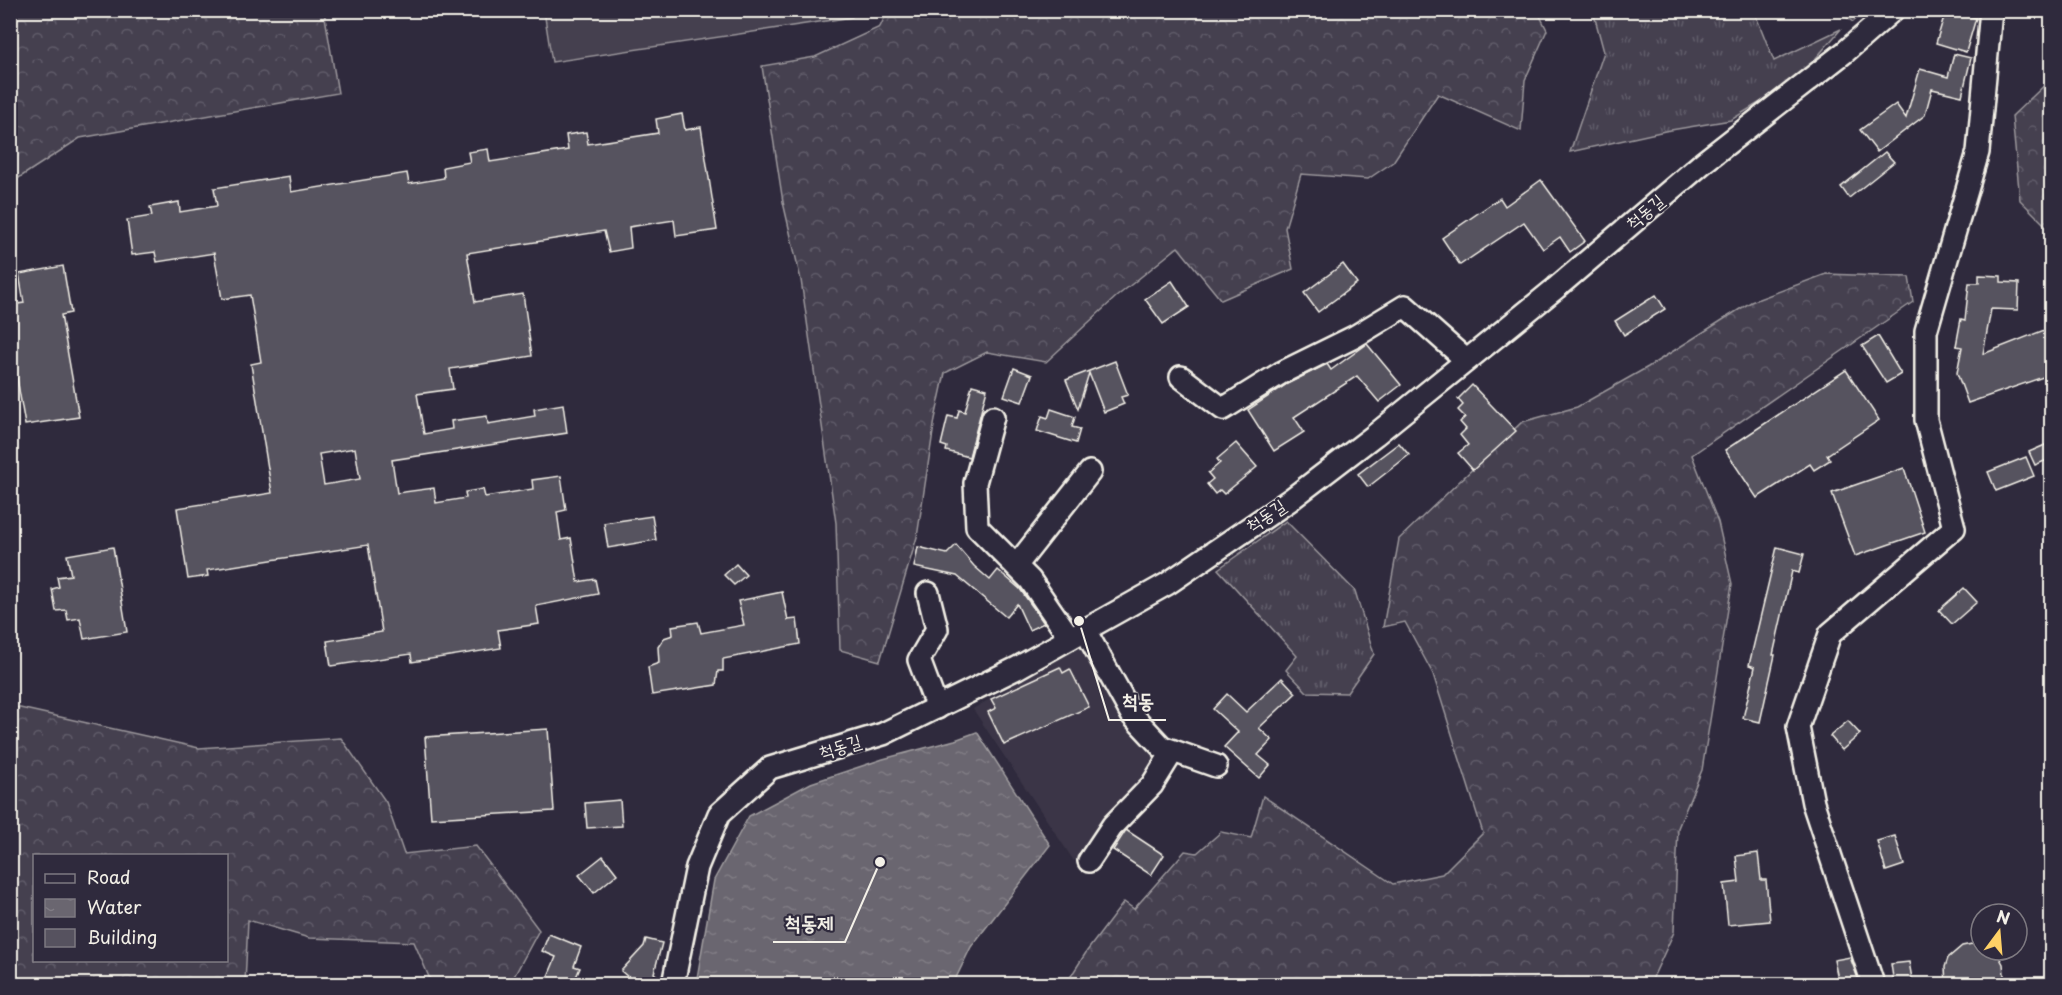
<svg xmlns="http://www.w3.org/2000/svg" width="2062" height="995" font-family="'Playpen Sans','Poor Story',sans-serif">
<style>
.built{fill:#3b3647}
.grass{fill:url(#grass-tufts);stroke:#9c989c;stroke-width:1.5}
.forest{fill:url(#forest-crowns);stroke:#9c989c;stroke-width:1.5;fill-rule:evenodd}
.garden{fill:#454050;stroke:#9c989c;stroke-width:1.5}
.water{fill:url(#water-ripples);stroke:#a19ea0;stroke-width:1.5}
.building{fill:#56525f;stroke:#f4f1e8;stroke-width:1.5;fill-rule:evenodd}
.lines{fill:none;stroke-linecap:round;stroke-linejoin:round}
.minor-casing{stroke:#f4f1e8;stroke-width:26}
.minor{stroke:#2f2a3d;stroke-width:21}
.labels{text-anchor:middle;stroke-width:4.5;stroke-linejoin:round;paint-order:stroke}
.street-label{font-size:18px;fill:#f4f1e8;stroke:#2f2a3d}
.leader{fill:none;stroke:#f4f1e8;stroke-width:2}
.callout-dot{fill:#f4f1e8;stroke:#2f2a3d;stroke-width:2}
.callout-label{font-size:20px;text-anchor:middle;font-weight:bold;fill:#f4f1e8;stroke:#2f2a3d;stroke-width:4.5;stroke-linejoin:round;paint-order:stroke}
</style>
<defs>
<pattern id="grass-tufts" width="24" height="20" patternUnits="userSpaceOnUse" patternTransform="scale(1.5)"><rect width="24" height="20" fill="#454050"/><path d="M3 7l-1-3M5 7V3M7 7l1-3M15 17l-1-3M17 17v-4M19 17l1-3" fill="none" stroke="#605c69"/></pattern>
<pattern id="forest-crowns" width="20" height="18" patternUnits="userSpaceOnUse" patternTransform="scale(1.5)"><rect width="20" height="18" fill="#454050"/><path d="M2 6a3 3 0 1 1 6 0M12 15a3 3 0 1 1 6 0" fill="none" stroke="#605c69"/></pattern>
<pattern id="water-ripples" width="26" height="14" patternUnits="userSpaceOnUse" patternTransform="scale(1.5)"><rect width="26" height="14" fill="#6a6670"/><path d="M2 4q2-2 4 0t4 0M15 11q2-2 4 0t4 0" fill="none" stroke="#807c84"/></pattern>
</defs>
<rect width="100%" height="100%" fill="#2f2a3d"/>
<filter id="ink" filterUnits="userSpaceOnUse"><feTurbulence type="fractalNoise" baseFrequency=".0167" numOctaves="2"/><feDisplacementMap in="SourceGraphic" scale="12" xChannelSelector="R" yChannelSelector="G"/><feConvolveMatrix kernelMatrix="1 2 1 2 8 2 1 2 1" color-interpolation-filters="sRGB"/></filter>
<g filter="url(#ink)">
<path class="built" d="M1085,643l78,112 -16,27 -73,79 -101,-152z"/>
<g class="grass">
<path d="M1593,11h161l20,50 67,-32 -43,50 -67,41 -66,11 -95,21 34,-100z"/>
<path d="M1838,11v-1l26,1 -11,11z"/>
<path d="M1286,521l69,70 19,63 -27,39 -40,-1 -21,-22 11,-14 -79,-87z"/>
</g>
<g class="forest">
<path d="M11,10l313,1 14,82 -258,45 -69,45z"/>
<path d="M888,10h649l10,20 -22,50 -4,51 -83,-37 -45,68 -25,17 -67,-5 -16,54 8,41 -72,31 -43,-53 -62,50 -70,65 -59,-10 -42,21 -10,46 -18,118 -37,124 -40,-11 -4,-127 -35,-243 -18,-78 -21,-136 53,-9 65,-30z"/>
<path d="M2051,79v152l-31,-31 -8,-84z"/>
<path d="M1826,274l83,3 4,25 -221,153 26,67 14,62 -30,186 -24,58 -4,104 -24,52h-584l21,-33 37,-49 10,7 51,-58 12,2 24,-21 30,6 12,-42 130,88 49,-10 41,-41 -50,-159 -28,-52 -22,5 16,-88 123,-117 55,-15 71,-40 103,-65z"/>
<path d="M11,706l188,42 142,-10 45,64 18,52 72,-8 63,84 -29,54h-78l-18,-42 -105,-4 -61,-18 -3,64h-234zM34,856h192v104h-192z"/>
</g>
<path class="garden" d="M851,10l1,7 -300,45 -8,-51z"/>
<path class="water" d="M977,732l73,113 -79,102 -18,37h-257l18,-104 35,-64 62,-33 72,-24 72,-19z"/>
<g class="building">
<path d="M1946,10l30,8 -10,34 -30,-9z"/>
<path d="M1954,54l17,4 -9,38 -30,-7 -7,26 -48,37 -17,-22 36,-26 10,14 14,-49 28,8z"/>
<path d="M682,114l3,16 16,-3 16,103 -41,6 -2,-16 -45,7 2,21 -22,4 -5,-21 -137,22 8,49 48,-8 9,62 -82,13 3,20 -36,5 7,40 28,-5 -1,-8 36,-5 1,8 47,-8 -1,-7 29,-5 4,29 -175,27 5,33 37,-5 2,15 30,-5 -1,-6 18,-3 2,8 48,-8 -1,-9 29,-4 5,34 -9,2 4,28 10,-2 7,44 17,-3 3,15 -62,12 3,18 -41,6 3,18 -89,14 -1,-8 -80,12 -4,-25 55,-9 -14,-87 -161,25 1,6 -20,3 -11,-71 95,-15 -21,-129 10,-2 -11,-67 -28,4 -8,-46 -57,9 -2,-10 -23,3 -5,-35 25,-4 -2,-9 29,-5 1,10 37,-6 -3,-18 75,-12 2,16 116,-19 2,11 35,-6 -1,-11 27,-5 -2,-10 20,-3 2,13 78,-12 -2,-15 20,-3 2,12 70,-11 -2,-14zM355,448l5,31 -36,6 -5,-31z"/>
<path d="M1885,152l9,10 -45,36 -8,-11z"/>
<path d="M1541,180l44,61 -15,11 -10,-15 -17,12 -19,-27 -64,43 -18,-27 58,-40 5,8z"/>
<path d="M1343,264l14,19 -39,29 -14,-19z"/>
<path d="M63,266l8,47 -10,2 18,102 -54,8 -8,-47h-7v-25l3,-1 -3,-14v-33l14,-2 -5,-29z"/>
<path d="M1979,275l22,1v6l18,1 -1,27 -27,-1 -8,45 69,-27v47l-84,29 -11,-30 5,-26 -6,-1 5,-27 4,1 4,-37h10z"/>
<path d="M1172,281l17,26 -26,17 -18,-25z"/>
<path d="M1656,295l9,14 -41,26 -9,-14z"/>
<path d="M1878,336l23,38 -15,9 -24,-37z"/>
<path d="M1367,344l34,41 -22,17 -22,-26 -63,41 10,15 -30,19 -26,-41 39,-26 40,-20 4,6z"/>
<path d="M1115,361l13,34 -7,2 3,7 -20,8 -15,-39 -11,36 -12,-29z"/>
<path d="M1014,368l18,7 -10,27 -18,-6z"/>
<path d="M1846,370l33,50 -52,35 3,5 -16,10 -4,-6 -53,34 -32,-48z"/>
<path d="M972,385l15,4 -18,68 -23,-6 1,-4 -6,-2 7,-29 9,2 2,-8 6,2z"/>
<path d="M1472,385l44,46 -43,39 -15,-17 10,-8 -8,-10 6,-6 -6,-7 5,-5 -7,-7 5,-5 -5,-6z"/>
<path d="M1051,409l24,8 -3,10 8,2 -4,14 -39,-12 5,-15 6,2z"/>
<path d="M2052,442v16l-17,7 -6,-13z"/>
<path d="M1236,443l21,24 -33,27 -4,-4 -5,4 -8,-10 6,-5 -5,-6 12,-10 -3,-4z"/>
<path d="M1399,443l10,12 -41,32 -10,-13z"/>
<path d="M2026,457l8,19 -38,15 -8,-19z"/>
<path d="M1904,468l21,64 -70,24 -23,-63z"/>
<path d="M652,516l4,24 -48,8 -4,-25z"/>
<path d="M956,545l18,21 16,14 8,-10 22,19 24,34 -15,7 -12,-26 -11,13 -49,-41 -43,-9 4,-20 29,7z"/>
<path d="M113,547l14,85 -43,7 -4,-21 -12,2 -2,-10 -10,1 -4,-22 7,-2 -2,-10 14,-2 -4,-20z"/>
<path d="M1777,547l27,7 -5,19 -7,-2 -19,84h2l-15,67 -17,-4 12,-51 -6,-2z"/>
<path d="M736,564l10,11 -12,10 -10,-10z"/>
<path d="M1964,588l13,14 -25,22 -13,-14z"/>
<path d="M782,592l6,28 9,-1 3,25 -77,15v12h-5l-2,14 -64,10 -4,-28 11,-4 -1,-16 6,-9 9,-3 -1,-9 26,-4 3,11 43,-8 -6,-24z"/>
<path d="M1060,667l3,6 7,-4 19,38 -85,38 -16,-33 8,-4 -5,-9z"/>
<path d="M1282,678l14,15 -37,35 13,12 -14,15 12,10 -11,13 -35,-31 14,-15 -25,-23 14,-15 19,18z"/>
<path d="M1848,721l12,13 -18,16 -12,-14z"/>
<path d="M548,729l6,82 -123,7 -6,-81z"/>
<path d="M620,800l2,26 -35,2 -2,-25z"/>
<path d="M1126,830l38,25 -13,20 -38,-25z"/>
<path d="M1895,836l9,29 -18,6 -9,-30z"/>
<path d="M1758,853l3,27h5l4,41 -42,4 -4,-41 15,-2 -3,-26z"/>
<path d="M603,856l14,18 -23,19 -15,-18z"/>
<path d="M549,934l32,13 -7,19 6,2 -7,16h-20l-7,-3 10,-24 -14,-6z"/>
<path d="M646,939l16,4 -8,30 7,6v5h-25l-15,-13 23,-25z"/>
<path d="M1972,944l9,1v5h11l6,5 5,9 1,10 -1,10h-57l-1,-17 3,-9 14,-12z"/>
<path d="M1850,957l10,27h-21l-5,-24z"/>
<path d="M1909,962l4,22h-19l-3,-20z"/>
</g>
<g class="lines">
<g class="minor-casing">
<g id="minor">
<path d="M1181,377l42,32 58,-36 73,-36 51,-31 61,54"/>
<path d="M993,417l-18,66 2,44 53,53 40,58"/>
<path d="M1016,566l74,-94"/>
<path d="M928,593l9,36 -18,31 18,48"/>
<path d="M1085,630l47,85 30,32 54,19"/>
<path d="M1089,861l24,-36 39,-40 21,-34"/>
<path d="M673,984l24,-117 22,-53 51,-46 113,-34 134,-66 150,-84 123,-84 85,-65 181,-147 149,-127 140,-109 48,-42"/>
<path d="M1873,984l-60,-181 -15,-76 32,-93 124,-106 -28,-108v-89l52,-179 13,-142"/>
</g>
</g>
<use href="#minor" class="minor"/>
</g>
</g>
<g class="labels">
<g class="street-label">
<text transform="translate(1645 212) rotate(-40)" y="6">척동길</text>
<text transform="translate(1266 516) rotate(-34)" y="6">척동길</text>
<text transform="translate(840 747) rotate(-17)" y="6">척동길</text>
</g>
</g>
<path class="leader" d="M1079 621L1109 720H1166M880 862L845 942H773"/>
<g class="callout-dot">
<circle cx="1079" cy="621" r="6"/>
<circle cx="880" cy="862" r="6"/>
</g>
<g class="callout-label">
<text x="1138" y="708">척동</text>
<text x="809" y="930">척동제</text>
</g>
<rect width="2062" height="995" fill="none" stroke="#2f2a3d" stroke-width="36"/>
<rect x="18" y="18" width="2026" height="959" fill="none" stroke="#f4f1e8" stroke-width="2" filter="url(#ink)"/>
<rect x="33" y="854" width="195" height="108" fill="#2f2a3d" stroke="#7e7a81" stroke-width="1.5"/>
<rect x="45" y="874" width="30" height="9" fill="#2f2a3d" stroke="#7e7a81" stroke-width="1.5"/>
<text x="87" y="884" font-size="18" fill="#f4f1e8">Road</text>
<rect x="45" y="899" width="30" height="18" fill="url(#water-ripples)" stroke="#7e7a81" stroke-width="1.5"/>
<text x="87" y="914" font-size="18" fill="#f4f1e8">Water</text>
<rect x="45" y="929" width="30" height="18" fill="#56525f" stroke="#7e7a81" stroke-width="1.5"/>
<text x="87" y="944" font-size="18" fill="#f4f1e8">Building</text>
<g transform="translate(1999 932) rotate(16)"><circle r="28" fill="#2f2a3d" stroke="#7e7a81" stroke-width="1.5"/>
<path d="M0-4.5L10 22L0 15L-10 22Z" fill="#ffd166"/>
<text y="-9" font-size="16" font-weight="bold" text-anchor="middle" fill="#f4f1e8">N</text>
</g>
</svg>
